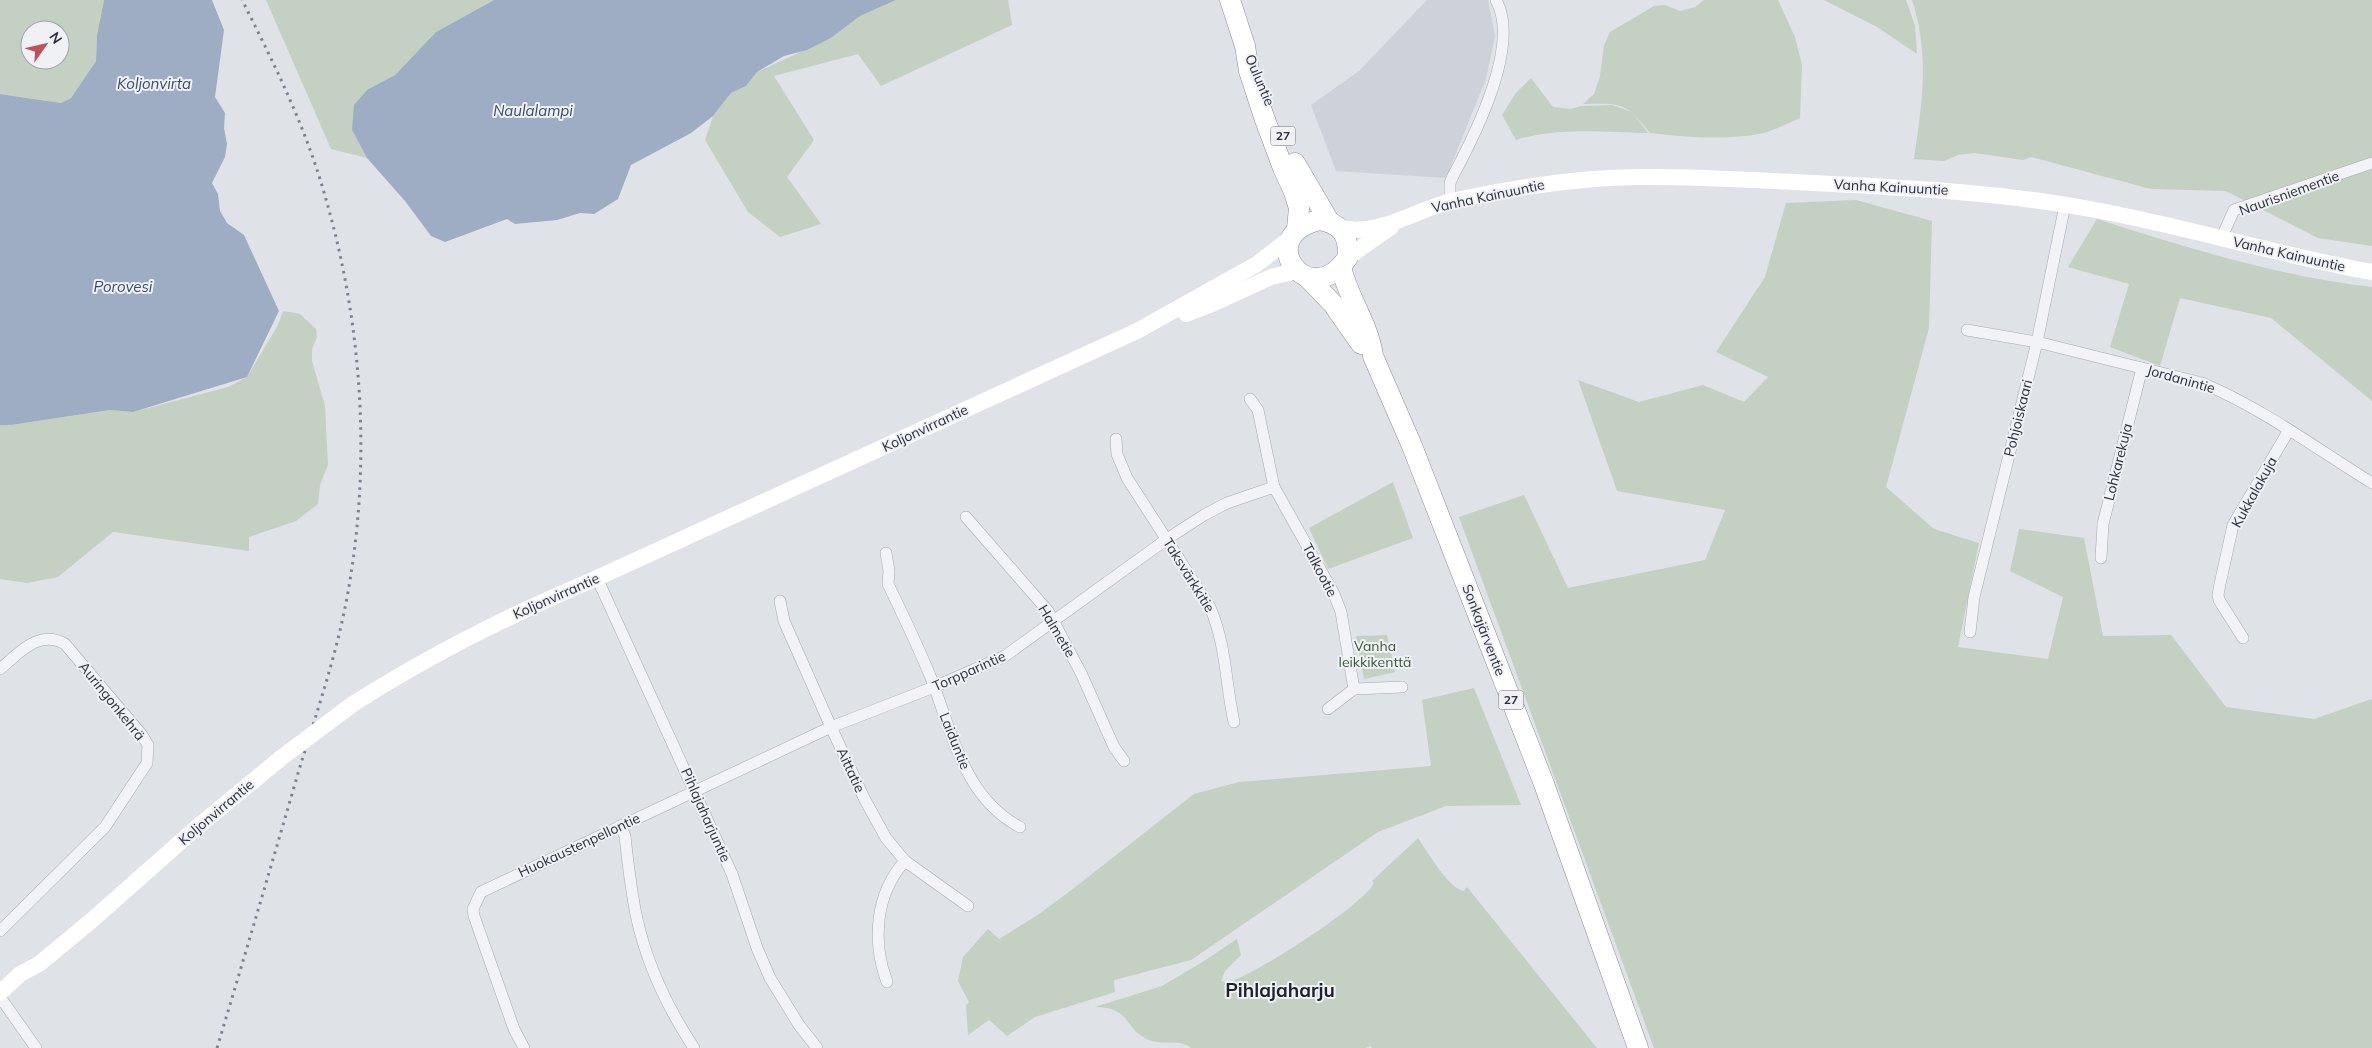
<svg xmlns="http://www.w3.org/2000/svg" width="2372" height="1048" font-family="Mulish,sans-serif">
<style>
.built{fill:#ced1d8}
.green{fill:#c4d0c1;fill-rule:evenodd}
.water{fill:#9eadc3}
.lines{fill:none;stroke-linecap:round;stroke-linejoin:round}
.minor-casing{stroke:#a5a9b0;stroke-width:12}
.trunk-casing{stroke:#888f9c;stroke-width:21}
.minor{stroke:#f2f3f6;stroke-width:11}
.secondary{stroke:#fff;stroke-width:16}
.trunk{stroke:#fff;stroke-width:20}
.rail{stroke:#7b818f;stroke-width:3;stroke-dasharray:2.5 5;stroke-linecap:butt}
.secondary-bridge{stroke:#fff;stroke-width:16}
.labels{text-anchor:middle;stroke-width:4;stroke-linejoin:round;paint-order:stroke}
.shield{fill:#eff1f5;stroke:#656974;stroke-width:1}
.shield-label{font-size:12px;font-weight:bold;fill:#2a2f3c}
.street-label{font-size:14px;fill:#2a2f3c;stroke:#eff1f5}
.park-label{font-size:14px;fill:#3c5639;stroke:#eff1f5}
.water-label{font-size:15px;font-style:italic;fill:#394b6b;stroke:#eff1f5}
.district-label{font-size:19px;font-weight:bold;fill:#1c212d;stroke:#eff1f5}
</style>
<rect width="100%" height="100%" fill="#dfe2e7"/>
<path class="built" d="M1427,0h61l7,36 -9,43 -40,99 -110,-7 -25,-66 48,-34z"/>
<g class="green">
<path d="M0,0h104l-7,35 -1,26 -25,37 -10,5 -61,-9zM30,30h30v30h-30z"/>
<path d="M266,0h228l-58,32 -41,43 -28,15 -10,12 -5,28 15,28 -36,-9z"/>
<path d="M896,0h112l4,25 -131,61 -23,-32 -84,22 40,64 -27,37 34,47 -41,13 -32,-25 -43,-72 8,-24 18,-23 15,-7 11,-14 74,-34 29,-22z"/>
<path d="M1704,0h74l17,37 7,28 -2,53c-12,5 -24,12 -37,15 -35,8 -77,4 -113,0 -25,-31 -28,-30 -67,-29l11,-10 6,-18 4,-31 6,-13 44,-26 11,-1 15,6 15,-4z"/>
<path d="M1824,0h82l9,26 2,28 -40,-27z"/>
<path d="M1912,0h460v246l-54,-8 -92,-47 -75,-2 -120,-32 -8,3 -48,-7 -17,2 -14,6 -30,-2c8,-56 16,-104 -2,-159z"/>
<path d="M1531,78l22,29 18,2 10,-3 31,-1 20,7 16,21c-44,-1 -90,-6 -132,7l-14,-25 14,-22z"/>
<path d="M1856,200l76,21 -3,107 -43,159 48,42 45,14 -21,104 90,12 15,-62 -53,-26 9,-42 65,9 19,98 68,-1 55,72 88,12 58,-20v349h-718l-195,-531 65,-22 44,93 137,-28 20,-50 -108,-19 -39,-111 61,22 64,-17 41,17 24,-25 -52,-25 49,-75 21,-74z"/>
<path d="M2097,219c90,29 181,57 275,68v114l-101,-83 -91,-20 -20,68 -50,-19 19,-63 -61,-17z"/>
<path d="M283,311l17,3 16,15 1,8 -5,12v12l13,45 3,59 -8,20 -2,19 -22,17 -47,16v14l-136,-19 -55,45 -31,6 -27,-4v-154h11l99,-15 23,2 95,-25 19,-10 31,-52z"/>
<path d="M1393,482l20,56 -85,31 -19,-41z"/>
<path d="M1387,635l8,37 -31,7 -8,-43z"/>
<path d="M1474,688l47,117 -75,1 -68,26 -187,128 -77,20 1,12 -80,25 -28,19 -18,-16 -21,15 -2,-30 3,-3 -11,-21 5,-24 25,-28 11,10 40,-25 35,-26 120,-94 45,-12 192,-16 -9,-66z"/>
<path d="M1418,838c9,13 31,51 46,53l3,-4 130,161h-225l-1,-2 -6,2h-174c-12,-10 -28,-2 -42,-8 -27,-12 -16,-32 -54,-33l67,-21 39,-23 36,-24 4,16 -16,16 -4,10c4,1 7,2 11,0 25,-8 132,-76 142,-98l-2,-2z"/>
</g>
<g class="water">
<path d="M104,0h108l12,30 -9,67 10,16 -1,15 3,16 -2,13 -13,26 6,11 2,17 7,12 17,12 35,76 -32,66 -114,35 -23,-2 -99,15h-11v-331l61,9 10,-5 25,-37 1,-26z"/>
<path d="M494,0h402l-36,16 -29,22 -24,12 -23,6 -27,16 -11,14 -15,7 -18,23 -22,17 -60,32 -13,34 -24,15 -14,-1 -23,7 -42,4 -8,-5 -62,23 -14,-6 -26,-35 -38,-43 -15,-28 2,-25 13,-15 28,-15 41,-43z"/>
</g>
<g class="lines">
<g class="minor-casing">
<g id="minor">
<path d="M1450,201v-18l3,-7c22,-41 68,-131 43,-176"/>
<path d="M2221,239l13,-29 138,-47"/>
<path d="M1967,330l70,12 165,41c60,25 115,66 170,100"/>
<path d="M1250,399l8,11 16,77 60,107 7,18 13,77"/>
<path d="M1116,439l1,15 10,24 83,129c17,41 15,74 24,115"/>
<path d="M966,517l82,94 33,62 33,74 10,14"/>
<path d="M886,553l3,18 -1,13c15,31 30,62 43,94 21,54 33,120 89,149"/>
<path d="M2101,558l2,-34 39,-156"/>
<path d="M597,578l135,296 25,74 13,30 29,47 18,23"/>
<path d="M780,601l4,20 47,106 34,73 21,38 19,23 63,45"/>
<path d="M1970,632l4,-35 63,-255 28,-137"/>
<path d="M2243,638l-24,-38 -1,-5 2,-11 13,-59 56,-95"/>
<path d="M0,669c19,-16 39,-40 65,-25l77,91 6,10 -1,18 -42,64 -105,104"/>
<path d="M1328,709l26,-20 48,-2"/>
<path d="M620,826l5,10c3,28 6,56 12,83 10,45 32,91 57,129"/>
<path d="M887,982c-15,-40 -12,-88 18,-121"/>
<path d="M0,997l36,51"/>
<path d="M524,1048l-10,-19 -40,-113 -1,-7 8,-17 350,-165 103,-40 71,-31 162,-117 37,-24 23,-12 47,-16"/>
</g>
</g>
<g class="trunk-casing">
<g id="trunk">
<path d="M1230,0l15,46 4,25 15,46 19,51 11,24 5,16 -2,21"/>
<path d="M1295,163l34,58"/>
<path d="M1319,220c22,3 30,15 29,37 -38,58 -97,-20 -29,-37z"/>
<path d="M1341,267c7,31 28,58 32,89l39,90 132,338 94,264"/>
<path d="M1308,278l25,26 28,40"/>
</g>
</g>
<use href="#minor" class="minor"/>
<g class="secondary">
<path d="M1342,228c36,9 75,-19 110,-27 65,-14 132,-25 198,-24 61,0 123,4 184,7 86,5 171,9 256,25 95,17 187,46 282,63"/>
<path d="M1348,257l43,-30"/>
<path d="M1186,314l26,-10 59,-27 25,-6"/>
<path d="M353,704c80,-51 157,-89 244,-126l540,-247 120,-67 32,-25"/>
<path d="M0,993l20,-19 19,-10 52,-43 104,-92 86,-71"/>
</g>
<use href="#trunk" class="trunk"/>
<path class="rail" d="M217,1048c28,-93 55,-185 82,-278 19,-62 41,-125 51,-190 21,-126 11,-261 -25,-384 -19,-68 -51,-133 -83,-196"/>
<path class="secondary-bridge" d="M281,758l72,-54"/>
</g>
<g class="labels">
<g class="shield">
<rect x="1270.5" y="126.5" width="25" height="19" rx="4"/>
<rect x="1498.5" y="690.5" width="25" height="19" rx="4"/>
</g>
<g class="shield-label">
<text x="1283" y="140">27</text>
<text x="1511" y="704">27</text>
</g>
<g class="street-label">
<text transform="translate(1260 80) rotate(67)" y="5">Ouluntie</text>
<text transform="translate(1891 187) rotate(3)" y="5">Vanha Kainuuntie</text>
<text transform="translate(2289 193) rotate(-20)" y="5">Naurisniementie</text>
<text transform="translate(1488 196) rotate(-12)" y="5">Vanha Kainuuntie</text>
<text transform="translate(2289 254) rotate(13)" y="5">Vanha Kainuuntie</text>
<text transform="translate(2181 379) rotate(16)" y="5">Jordanintie</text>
<text transform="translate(2018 418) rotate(-76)" y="5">Pohjoiskaari</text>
<text transform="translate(925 428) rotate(-25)" y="5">Koljonvirrantie</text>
<text transform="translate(2118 462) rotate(-76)" y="5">Lohkarekuja</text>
<text transform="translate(2254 492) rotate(-61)" y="5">Kukkalakuja</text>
<text transform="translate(1320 570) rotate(62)" y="5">Talkootie</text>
<text transform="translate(1189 575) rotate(58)" y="5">Taksvärkkitie</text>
<text transform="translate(556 596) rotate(-24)" y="5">Koljonvirrantie</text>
<text transform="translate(1484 630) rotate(69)" y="5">Sonkajärventie</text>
<text transform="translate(1057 631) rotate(59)" y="5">Halmetie</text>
<text transform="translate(969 671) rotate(-24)" y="5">Torpparintie</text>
<text transform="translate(112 701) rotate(51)" y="5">Auringonkehrä</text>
<text transform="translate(955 741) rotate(68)" y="5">Laiduntie</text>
<text transform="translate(851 770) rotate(65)" y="5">Aittatie</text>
<text transform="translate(216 812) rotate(-40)" y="5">Koljonvirrantie</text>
<text transform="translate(706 815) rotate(66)" y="5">Pihlajaharjuntie</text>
<text transform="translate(579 845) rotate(-25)" y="5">Huokaustenpellontie</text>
</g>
<g class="park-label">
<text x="1375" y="651">Vanha<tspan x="1375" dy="16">leikkikenttä</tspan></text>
</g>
<g class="water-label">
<text x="154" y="89">Koljonvirta</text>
<text x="533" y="116">Naulalampi</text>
<text x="123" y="292">Porovesi</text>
</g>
<g class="district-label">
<text x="1280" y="997">Pihlajaharju</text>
</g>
</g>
<g transform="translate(45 45) rotate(56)"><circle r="24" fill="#eff1f5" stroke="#a0a3ab"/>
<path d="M0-4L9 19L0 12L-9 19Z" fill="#be525a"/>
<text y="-8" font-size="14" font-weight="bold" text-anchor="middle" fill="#2a2f3c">N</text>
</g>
</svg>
